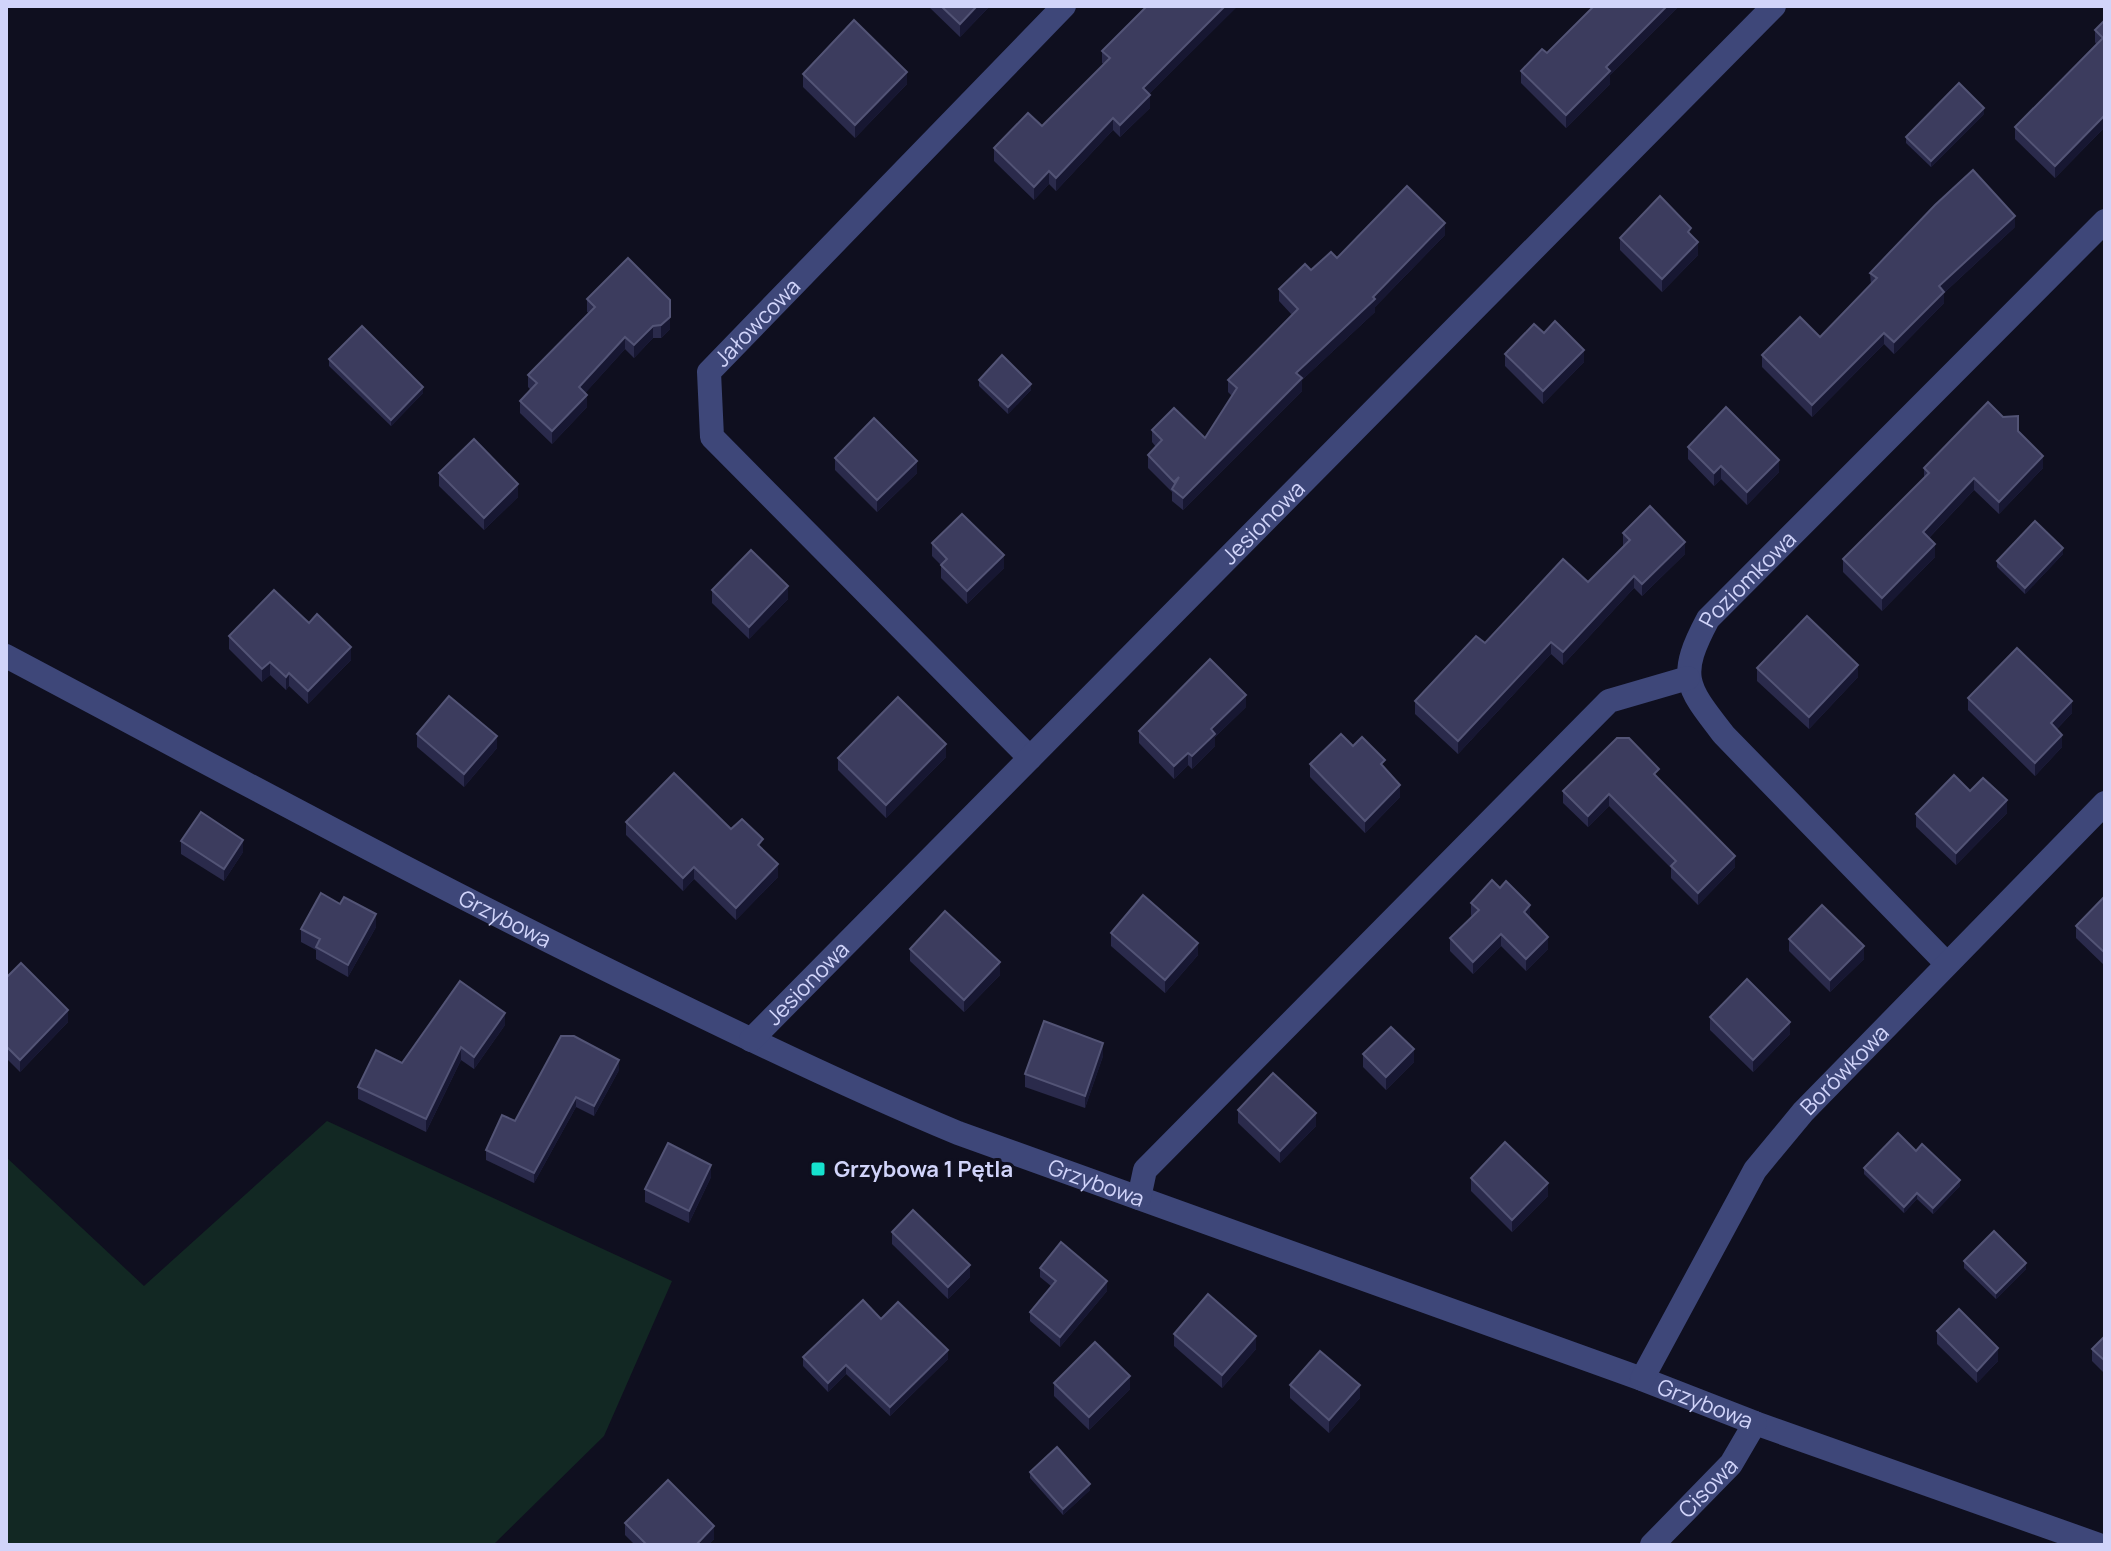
<svg xmlns="http://www.w3.org/2000/svg" width="2111" height="1551" font-family="Manrope,sans-serif">
<style>
.green{fill:#122823}
.lines{fill:none;stroke-linecap:round;stroke-linejoin:round}
.minor{stroke:#3e4779;stroke-width:24}
.wall{fill:#2a2a4b}
.shaded-wall{fill:#171732}
.building{fill:#3c3c5e;stroke:#535476;stroke-width:2}
.poi-dot{fill:#16e1ce;stroke:#0f0f1f;stroke-width:3}
.labels{text-anchor:middle;stroke-width:6;stroke-linejoin:round;paint-order:stroke}
.street-label{font-size:22px;fill:#d1d4fa;stroke:#0f0f1f}
.poi-label{font-size:22px;font-weight:bold;fill:#d1d4fa;stroke:#0f0f1f;text-anchor:start}
</style>
<rect width="100%" height="100%" fill="#0f0f1f"/>
<path class="green" d="M327,1121l345,160 -68,155 -111,109h-487v-388l138,129z"/>
<g class="lines">
<g class="minor">
<path id="s1" d="M6,656c217,115 433,233 655,340 98,48 196,95 297,137l684,246 113,44 344,122"/>
<path id="s2" d="M1030,758l-318,-321 -3,-65 355,-366"/>
<path id="s3" d="M1946,963l-222,-228c-38,-49 -47,-58 -16,-116l397,-398"/>
<path id="s4" d="M751,1040l1023,-1034"/>
<path d="M1139,1198l6,-28 464,-469 79,-23"/>
<path id="s5" d="M1642,1379l113,-209 48,-58 302,-309"/>
<path id="s6" d="M1652,1545l79,-81 24,-41"/>
</g>
</g>
<g class="wall">
<path d="M928,6h62l-30,31z"/>
<path d="M1237,6l-88,88 1,14 -30,29 -7,-7 -57,61 -7,-7 -15,16 -40,-39v-13l48,-22 62,-62 -2,-1v-12z"/>
<path d="M1594,6h85l-69,69v9l-44,44 -45,-45v-12l26,-18z"/>
<path d="M2105,20v107l-50,51 -40,-39v-12l81,-83 -1,-2v-12z"/>
<path d="M803,74l104,10 -52,54 -52,-51z"/>
<path d="M1984,114l-53,53 -25,-24v-6z"/>
<path d="M2015,227l-71,66v10l-50,51 -10,-10 -72,73 -50,-50v-12l58,-18 51,-52 -1,-12z"/>
<path d="M1445,235l-70,72v5l-73,68v11l-119,119 -11,-9v-9l-24,-24v-13l8,-8 -4,-5v-12l53,8 27,-42 -4,-4v-12l64,-65 -13,-14v-12l32,-19 26,-12z"/>
<path d="M1691,236l7,19 -36,37 -42,-42v-12z"/>
<path d="M587,299l83,1v29l-9,9h-8l-19,20 -9,-9 -40,44 2,14 -35,37 -32,-31v-12l11,-11 -3,-3v-12l61,-62 -2,-1z"/>
<path d="M1544,333l40,29 -41,42 -38,-38v-12z"/>
<path d="M329,359l94,34 -32,33 -62,-60z"/>
<path d="M979,380l52,10 -23,24 -29,-28z"/>
<path d="M2018,432l25,36 -44,46 -25,-24 -45,48 6,19 -53,54 -39,-39v-13l81,-81v-10z"/>
<path d="M1688,447l91,25 -32,33 -26,-26 -7,7 -26,-27z"/>
<path d="M835,458l82,15 -40,39 -42,-42z"/>
<path d="M439,473l79,24 -34,33 -45,-44z"/>
<path d="M1623,533l62,21 -43,42 -8,-8 -71,77 -12,-11 -93,100 -43,-40v-13l70,-58 103,-61 35,-36z"/>
<path d="M932,543l72,25 -37,36 -26,-26v-13l-9,-9z"/>
<path d="M2063,554l-38,40 -28,-27v-6z"/>
<path d="M712,590l76,9 -39,40 -37,-36z"/>
<path d="M309,623l42,37 -43,44 -19,-18 -3,4 -16,-15 -8,7 -33,-33v-13z"/>
<path d="M1757,668l101,9 -49,52 -52,-48z"/>
<path d="M1968,698l104,15 -15,16 5,18 -27,29 -67,-66z"/>
<path d="M1246,707l-31,30v9l-23,23 -4,-4 -14,14 -35,-36v-12z"/>
<path d="M417,734l80,14 -33,39 -47,-40z"/>
<path d="M1353,746l32,22 15,29 -35,36 -55,-56v-13z"/>
<path d="M946,757l-60,61 -48,-48v-12z"/>
<path d="M1659,779l76,88 -37,38 -27,-27v-10l-62,-62 -21,21 -25,-24v-12z"/>
<path d="M1970,791l37,22 -51,52 -40,-38v-13z"/>
<path d="M626,822l105,7 32,20 15,28 -42,43 -42,-41 -11,12 -57,-56z"/>
<path d="M181,841l62,11 -19,29 -43,-27z"/>
<path d="M2105,896v70l-29,-28v-12z"/>
<path d="M1471,903l59,14 18,32 -22,22 -25,-25 -28,28 -23,-23v-13l22,-21 -1,-2z"/>
<path d="M376,927l-28,50 -32,-18v-9l-15,-8v-13z"/>
<path d="M1111,933l87,22 -33,38 -54,-47z"/>
<path d="M1789,939l75,20 -34,33 -41,-41z"/>
<path d="M910,949l90,26 -36,37 -54,-51z"/>
<path d="M6,978l62,44 -48,50 -14,-14z"/>
<path d="M1710,1017l80,17 -37,38 -43,-42z"/>
<path d="M505,1025l-31,44 -13,-9 -35,72 -68,-33v-12l44,-24z"/>
<path d="M1363,1054l51,8 -28,28 -23,-23z"/>
<path d="M1103,1056l-18,52 -60,-21v-13z"/>
<path d="M619,1070l-25,46 -18,-9 -42,76 -48,-23v-10l29,-29z"/>
<path d="M1238,1110l78,16 -36,37 -42,-40z"/>
<path d="M1916,1151l44,35 -27,28 -16,-15 -13,14 -40,-39v-6z"/>
<path d="M711,1177l-22,46 -44,-21v-13z"/>
<path d="M1471,1178l77,18 -36,36 -41,-41z"/>
<path d="M892,1232l78,45 -22,22 -56,-55z"/>
<path d="M1964,1261l62,8 -30,30 -32,-31z"/>
<path d="M1040,1268l67,23 -47,56 -30,-26v-9l21,-26 -11,-9z"/>
<path d="M881,1319l67,40 -58,57 -44,-42 -18,18 -25,-26v-9z"/>
<path d="M1937,1331l61,30 -21,22 -40,-39z"/>
<path d="M1174,1334l82,15 -34,39 -48,-42z"/>
<path d="M2105,1336v38l-13,-13v-12z"/>
<path d="M1054,1383l76,6 -41,41 -35,-34z"/>
<path d="M1290,1385l70,13 -31,35 -39,-35z"/>
<path d="M2105,1414v17l-2,-2v-13z"/>
<path d="M1030,1472l60,18 -27,25 -33,-37z"/>
<path d="M625,1523l89,16 -6,6h-73l-10,-10z"/>
</g>
<g class="shaded-wall">
<path d="M977,6h13l-30,31v-13z"/>
<path d="M1225,6l12,1 -94,93v-12z"/>
<path d="M1667,6h12l-69,69v9l-44,44v-13l40,-48z"/>
<path d="M907,72v12l-52,54v-13z"/>
<path d="M1150,95v13l-30,29v-12z"/>
<path d="M1984,108v6l-53,53v-6z"/>
<path d="M2105,115v12l-50,51v-12z"/>
<path d="M1113,118v12l-57,61v-13z"/>
<path d="M1049,171v13l-15,16v-13z"/>
<path d="M2015,216v11l-71,66v10l-50,51v-12l45,-56z"/>
<path d="M1445,223v12l-70,72v5l-73,68v11l-119,119v-12l113,-125z"/>
<path d="M1698,242v13l-36,37v-13z"/>
<path d="M670,317v12l-9,9v-13z"/>
<path d="M653,326v12l-19,20v-13z"/>
<path d="M1884,333v11l-72,73v-12z"/>
<path d="M625,337v12l-46,51v-13z"/>
<path d="M1584,350v12l-41,42v-13z"/>
<path d="M1031,384v6l-23,24v-7z"/>
<path d="M423,387v6l-32,33v-6z"/>
<path d="M587,395v12l-35,37v-13z"/>
<path d="M2043,456v12l-44,46v-12z"/>
<path d="M1779,460v12l-32,33v-13z"/>
<path d="M917,461v12l-40,39v-12z"/>
<path d="M1721,466v13l-7,7v-13z"/>
<path d="M1974,478v12l-51,54v-12z"/>
<path d="M518,484v13l-34,33v-12z"/>
<path d="M1685,542v12l-43,42v-12z"/>
<path d="M1935,544v13l-53,54v-13z"/>
<path d="M2063,548v6l-38,40v-6z"/>
<path d="M1004,555v13l-37,36v-13z"/>
<path d="M1634,576v12l-71,77v-13z"/>
<path d="M788,586v13l-39,40v-12z"/>
<path d="M1551,642v12l-93,100v-13z"/>
<path d="M351,647v13l-43,44v-13z"/>
<path d="M270,662v13l-8,7v-13z"/>
<path d="M1858,665v12l-49,52v-12z"/>
<path d="M289,673v13l-3,4v-13z"/>
<path d="M1246,695v12l-31,30v9l-23,23v-13l19,-27z"/>
<path d="M2072,701v12l-21,22v-12z"/>
<path d="M2062,735v12l-27,29v-13z"/>
<path d="M497,736v12l-33,39v-13z"/>
<path d="M946,744v13l-60,61v-13z"/>
<path d="M1188,753v12l-14,14v-13z"/>
<path d="M1400,785v12l-35,36v-12z"/>
<path d="M1609,794v12l-21,21v-11z"/>
<path d="M2007,800v13l-51,52v-12z"/>
<path d="M243,840v12l-19,29v-12z"/>
<path d="M1735,856v11l-37,38v-12z"/>
<path d="M778,864v13l-42,43v-12z"/>
<path d="M694,867v12l-11,12v-13z"/>
<path d="M1530,905v12l-6,-5z"/>
<path d="M376,914v13l-28,50v-12z"/>
<path d="M1501,934v12l-28,28v-12z"/>
<path d="M1548,937v12l-22,22v-12z"/>
<path d="M1198,943v12l-33,38v-13z"/>
<path d="M1864,946v13l-34,33v-12z"/>
<path d="M1000,962v13l-36,37v-12z"/>
<path d="M68,1010v12l-48,50v-12z"/>
<path d="M505,1013v12l-31,44v-12z"/>
<path d="M1790,1022v12l-37,38v-12z"/>
<path d="M1103,1043v13l-18,52v-12z"/>
<path d="M461,1047v13l-35,72v-13z"/>
<path d="M1414,1049v13l-28,28v-13z"/>
<path d="M619,1060v10l-25,46v-10z"/>
<path d="M576,1097v10l-42,76v-10z"/>
<path d="M1316,1113v13l-36,37v-12z"/>
<path d="M711,1165v12l-22,46v-12z"/>
<path d="M1960,1180v6l-27,28v-6z"/>
<path d="M1548,1183v13l-36,36v-12z"/>
<path d="M1917,1193v6l-13,14v-6z"/>
<path d="M2026,1263v6l-30,30v-6z"/>
<path d="M970,1265v12l-22,22v-12z"/>
<path d="M1107,1281v10l-47,56v-10z"/>
<path d="M1256,1336v13l-34,39v-13z"/>
<path d="M1998,1348v13l-21,22v-12z"/>
<path d="M948,1350v9l-58,57v-9z"/>
<path d="M846,1365v9l-18,18v-9z"/>
<path d="M1130,1376v13l-41,41v-13z"/>
<path d="M1360,1385v13l-31,35v-13z"/>
<path d="M1090,1484v6l-27,25v-6z"/>
<path d="M714,1526v13l-6,6h-12z"/>
</g>
<g class="building">
<path d="M941,6h36l-17,18z"/>
<path d="M1147,6h78l-82,82 7,7 -30,30 -7,-7 -57,60 -7,-7 -15,16 -40,-39 34,-35 14,13 68,-68 -8,-7z"/>
<path d="M1594,6h73l-61,61 4,4 -44,44 -45,-44 21,-22 5,4z"/>
<path d="M854,20l53,52 -52,53 -52,-51z"/>
<path d="M2105,20v95l-50,51 -40,-39 88,-89 -8,-8z"/>
<path d="M1959,83l25,25 -53,53 -25,-24z"/>
<path d="M1973,170l42,46 -76,70 5,6 -50,50 -10,-9 -72,72 -50,-50 38,-38 20,20 57,-59 -7,-5 65,-68z"/>
<path d="M1407,186l38,37 -72,74 2,2 -79,74 6,5 -119,120 -11,-9 7,-12 -5,5 -26,-27 14,-15 -10,-10 22,-22 31,30 32,-50 -9,-8 70,-71 -19,-20 26,-25 6,6 20,-18 6,6z"/>
<path d="M1660,196l31,32 -3,4 10,10 -36,37 -42,-41z"/>
<path d="M628,258l42,42v17l-9,8 -8,1 -19,19 -9,-8 -46,50 8,8 -35,36 -32,-30 17,-18 -9,-8 67,-68 -8,-8z"/>
<path d="M1555,321l29,29 -41,41 -38,-37 29,-30 10,9z"/>
<path d="M362,326l61,61 -32,33 -62,-61z"/>
<path d="M1002,355l29,29 -23,23 -29,-27z"/>
<path d="M1988,402l15,15 15,-1v15l25,25 -44,46 -25,-24 -51,54 12,12 -53,54 -39,-39 86,-86 -5,-5z"/>
<path d="M1726,407l53,53 -32,32 -26,-26 -7,7 -26,-26z"/>
<path d="M874,418l43,43 -40,39 -42,-42z"/>
<path d="M474,439l44,45 -34,34 -45,-45z"/>
<path d="M1650,506l35,36 -43,42 -8,-8 -71,76 -12,-10 -93,99 -43,-40 61,-65 9,7 78,-84 25,23 42,-42 -7,-7z"/>
<path d="M962,514l42,41 -37,36 -26,-26 6,-6 -15,-16z"/>
<path d="M2035,521l28,27 -38,40 -28,-27z"/>
<path d="M751,550l37,36 -39,41 -37,-37z"/>
<path d="M274,590l35,33 8,-9 34,33 -43,44 -19,-18 -3,4 -16,-15 -8,7 -33,-33z"/>
<path d="M1807,616l51,49 -49,52 -52,-49z"/>
<path d="M2017,648l55,53 -21,22 11,12 -27,28 -67,-65z"/>
<path d="M1210,659l36,36 -35,34 4,5 -23,22 -4,-3 -14,13 -35,-35z"/>
<path d="M449,696l48,40 -33,38 -47,-40z"/>
<path d="M898,697l48,47 -60,61 -48,-47z"/>
<path d="M1341,734l12,12 9,-9 23,23 -4,4 19,21 -35,36 -55,-57z"/>
<path d="M1617,738h12l30,31 -5,5 81,82 -37,37 -27,-27 5,-5 -67,-67 -21,22 -25,-25z"/>
<path d="M674,773l57,56 11,-10 21,20 -5,6 20,19 -42,44 -42,-41 -11,11 -57,-56z"/>
<path d="M1954,775l16,16 13,-13 24,22 -51,53 -40,-39z"/>
<path d="M201,812l42,28 -19,29 -43,-28z"/>
<path d="M1492,880l8,8 6,-7 24,24 -6,7 24,25 -22,22 -25,-25 -28,28 -23,-24 29,-28 -8,-7z"/>
<path d="M321,893l19,11 4,-7 32,17 -28,51 -32,-18 4,-8 -19,-10z"/>
<path d="M1143,895l55,48 -33,37 -54,-47z"/>
<path d="M2105,896v57l-29,-27z"/>
<path d="M1822,905l42,41 -34,34 -41,-41z"/>
<path d="M945,911l55,51 -36,38 -54,-51z"/>
<path d="M21,963l47,47 -48,50 -14,-14v-68z"/>
<path d="M1747,979l43,43 -37,38 -43,-43z"/>
<path d="M460,981l45,32 -31,44 -13,-10 -35,72 -68,-32 18,-37 26,13z"/>
<path d="M1044,1021l59,22 -18,53 -60,-22z"/>
<path d="M1391,1027l23,22 -28,28 -23,-23z"/>
<path d="M561,1036h13l45,24 -25,46 -18,-9 -42,76 -48,-23 16,-35 13,6z"/>
<path d="M1273,1073l43,40 -36,38 -42,-41z"/>
<path d="M1898,1133l18,18 6,-7 38,36 -27,28 -16,-15 -13,14 -40,-39z"/>
<path d="M1505,1142l43,41 -36,37 -41,-42z"/>
<path d="M668,1143l43,22 -22,46 -44,-22z"/>
<path d="M913,1210l57,55 -22,22 -56,-55z"/>
<path d="M1994,1231l32,32 -30,30 -32,-32z"/>
<path d="M1061,1242l46,39 -47,56 -30,-25 26,-31 -16,-13z"/>
<path d="M1208,1294l48,42 -34,39 -48,-41z"/>
<path d="M863,1300l18,19 17,-17 50,48 -58,57 -44,-42 -18,18 -25,-26z"/>
<path d="M1959,1309l39,39 -21,23 -40,-40z"/>
<path d="M2105,1336v25l-13,-12z"/>
<path d="M1095,1342l35,34 -41,41 -35,-34z"/>
<path d="M1320,1351l40,34 -31,35 -39,-35z"/>
<path d="M1057,1447l33,37 -27,25 -33,-37z"/>
<path d="M668,1480l46,46 -18,19h-49l-22,-22z"/>
</g>
<rect class="poi-dot" x="810" y="1161" width="16" height="16" rx="4"/>
<g class="labels">
<g class="street-label">
<text dy="8" stroke="none"><textPath href="#s2" startOffset="586">Jałowcowa</textPath></text>
<text dy="8" stroke="none"><textPath href="#s4" startOffset="728">Jesionowa</textPath></text>
<text dy="8" stroke="none"><textPath href="#s3" startOffset="504">Poziomkowa</textPath></text>
<text dy="8" stroke="none"><textPath href="#s1" startOffset="564">Grzybowa</textPath></text>
<text dy="8" stroke="none"><textPath href="#s4" startOffset="80">Jesionowa</textPath></text>
<text dy="8" stroke="none"><textPath href="#s5" startOffset="372">Borówkowa</textPath></text>
<text dy="8" stroke="none"><textPath href="#s1" startOffset="1212">Grzybowa</textPath></text>
<text dy="8" stroke="none"><textPath href="#s1" startOffset="1860">Grzybowa</textPath></text>
<text dy="8" stroke="none"><textPath href="#s6" startOffset="80">Cisowa</textPath></text>
</g>
<g class="poi-label">
<text x="834" y="1177">Grzybowa 1 Pętla</text>
</g>
</g>
<rect width="2111" height="1551" fill="none" stroke="#d1d4fa" stroke-width="16"/>
</svg>
